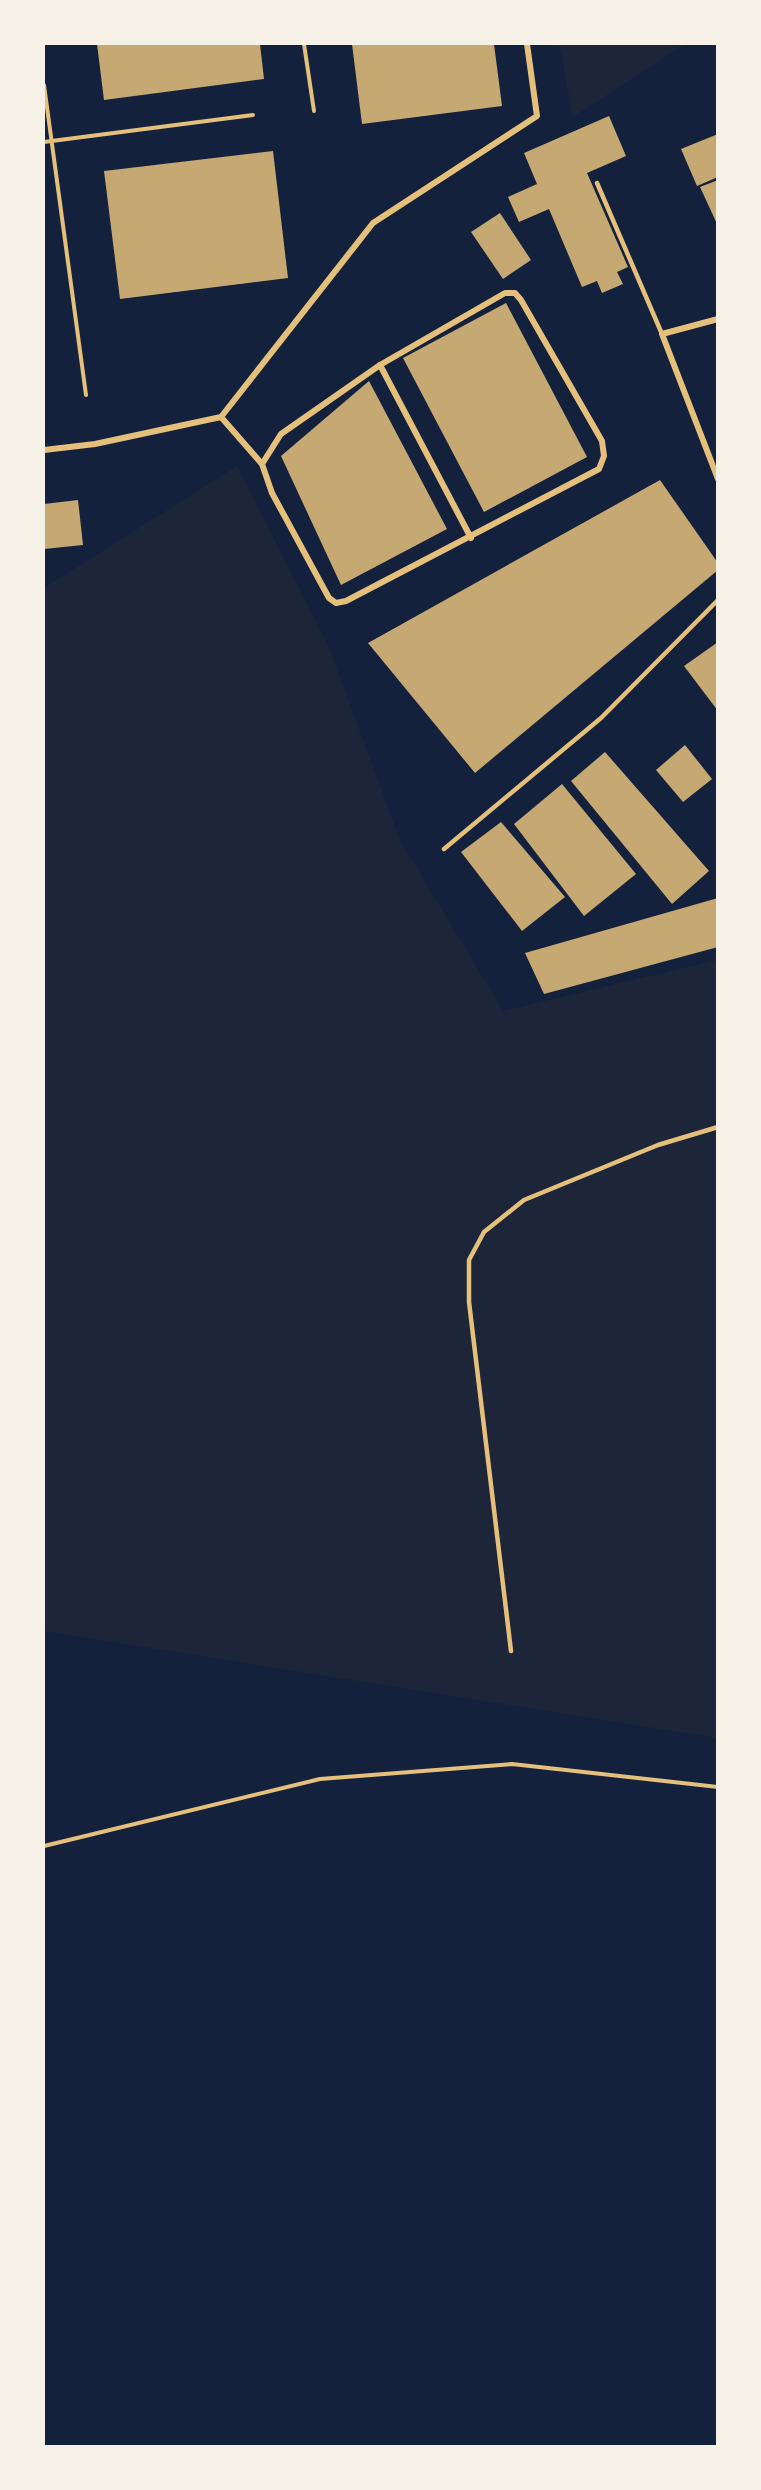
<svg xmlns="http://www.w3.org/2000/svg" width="761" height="2490" font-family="'Fira Sans',sans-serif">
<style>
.green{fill:#1d2539}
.building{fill:#c6a872}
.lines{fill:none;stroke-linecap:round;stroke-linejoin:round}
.path{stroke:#e5c07b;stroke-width:4}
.service{stroke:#e5c07b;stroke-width:4.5}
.minor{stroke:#e5c07b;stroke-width:6}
</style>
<rect width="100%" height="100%" fill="#14213d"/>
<g class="green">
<path d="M559,44h126l-112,73z"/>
<path d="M237,466l91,179 72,195 103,171 214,-51v778l-673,-107v-1043z"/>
</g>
<g class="building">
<path d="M97,44h163l4,35 -160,21z"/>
<path d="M352,44h142l8,62 -140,18z"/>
<path d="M609,116l17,40 -39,17 41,94 -11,5 6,12 -21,9 -5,-12 -15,6 -33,-78 -30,13 -11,-25 29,-13 -13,-31z"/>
<path d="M718,134v43l-21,9 -16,-37z"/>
<path d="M273,151l15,127 -168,21 -16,-128z"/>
<path d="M718,180v46l-18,-39z"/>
<path d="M500,213l31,47 -28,19 -32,-47z"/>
<path d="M506,303l81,154 -103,55 -81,-154z"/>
<path d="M369,381l78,148 -106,56 -60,-129z"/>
<path d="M660,480l58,83v7l-243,203 -107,-130z"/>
<path d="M78,500l5,45 -39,4v-45z"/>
<path d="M718,642v69l-34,-45z"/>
<path d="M685,745l27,34 -29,23 -27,-32z"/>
<path d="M605,752l104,119 -37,33 -101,-123z"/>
<path d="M562,784l74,90 -52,42 -70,-92z"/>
<path d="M501,822l64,75 -43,34 -61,-79z"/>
<path d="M718,898v49l-174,47 -19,-41z"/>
</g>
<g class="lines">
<g class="path">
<path d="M304,44l10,67"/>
<path d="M44,85l42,310"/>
<path d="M44,142l209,-27"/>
<path d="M44,1846l276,-67 192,-15 206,23"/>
</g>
<g class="service">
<path d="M597,183l65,151"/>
<path d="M444,849l157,-131 117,-118"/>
<path d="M511,1651l-42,-349v-42l15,-28 40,-32 134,-55 60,-18"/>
</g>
<g class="minor">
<path d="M505,293h10l6,7 81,141 2,15 -5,13 -253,132 -10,2 -7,-5 -57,-105 -10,-29 19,-30 99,-69z"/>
<path d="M718,319l-56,15 56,145"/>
<path d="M380,365l91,173"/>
<path d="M221,417l41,47"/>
<path d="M44,450l51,-6 126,-27 152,-194 164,-107 -10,-72"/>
</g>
</g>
<rect width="761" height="2490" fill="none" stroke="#f6f1e7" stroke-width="90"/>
</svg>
